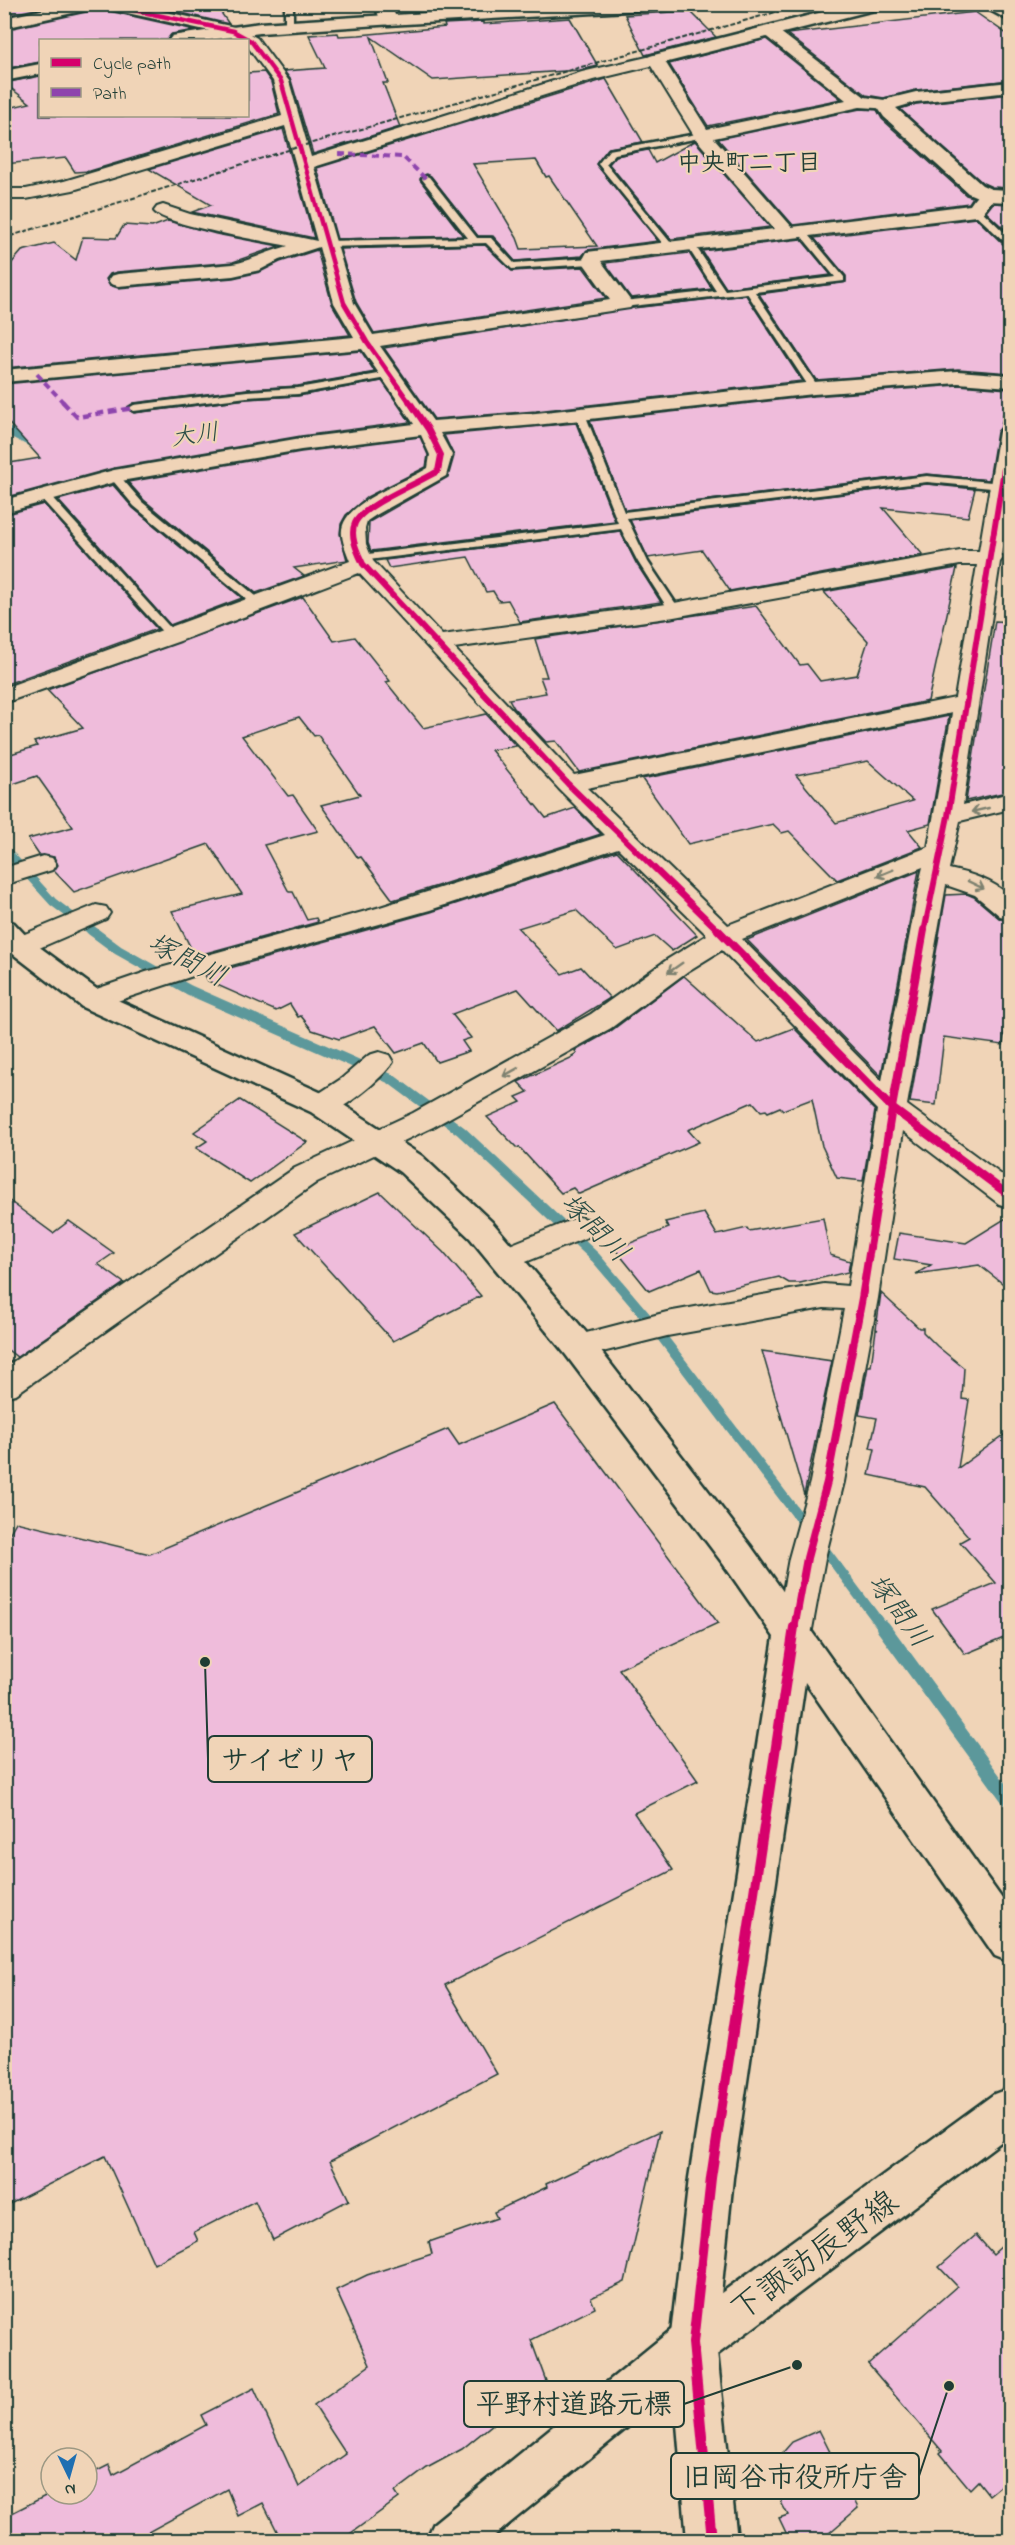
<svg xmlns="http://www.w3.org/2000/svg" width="1015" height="2545" font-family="'Indie Flower','Klee One',sans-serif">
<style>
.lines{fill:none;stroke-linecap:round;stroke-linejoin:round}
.stream-far2{stroke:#5c989b;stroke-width:8}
.stream-far1{stroke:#5c989b;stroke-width:10}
.stream{stroke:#5c989b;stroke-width:14}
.building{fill:#efbcdb;stroke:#1f3d34;stroke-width:1.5;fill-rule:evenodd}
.service-casing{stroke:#1f3d34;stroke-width:5}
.minor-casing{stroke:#1f3d34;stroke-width:4}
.tertiary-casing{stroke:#1f3d34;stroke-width:5}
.secondary-casing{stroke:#1f3d34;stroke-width:5}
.primary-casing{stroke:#1f3d34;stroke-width:5}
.service{fill:#f0d4b7;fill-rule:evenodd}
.minor{fill:#f0d4b7;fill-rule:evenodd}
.tertiary{fill:#f0d4b7;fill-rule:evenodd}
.secondary{fill:#f0d4b7;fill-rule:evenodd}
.primary{fill:#f0d4b7;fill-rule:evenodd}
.rail{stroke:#1f3d34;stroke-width:2;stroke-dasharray:5 2;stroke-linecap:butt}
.quiet-far1{stroke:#8e44ad;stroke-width:4;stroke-dasharray:7 4;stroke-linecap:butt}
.quiet{stroke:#8e44ad;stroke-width:4.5;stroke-dasharray:9 4.5;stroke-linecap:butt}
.cycleway-far3-casing{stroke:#f0d4b7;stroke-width:7}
.cycleway-far2-casing{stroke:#f0d4b7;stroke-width:9}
.cycleway-far1-casing{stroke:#f0d4b7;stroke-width:11}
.cycleway-casing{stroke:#f0d4b7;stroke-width:14}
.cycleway-far3{stroke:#d6006c;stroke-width:4.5}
.cycleway-far2{stroke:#d6006c;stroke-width:6}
.cycleway-far1{stroke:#d6006c;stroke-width:8}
.cycleway{stroke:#d6006c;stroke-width:10}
.oneway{stroke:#7d816f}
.labels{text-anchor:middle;stroke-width:4.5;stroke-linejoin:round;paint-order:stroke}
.far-neighbourhood-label{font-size:24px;font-weight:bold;fill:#1f3d34;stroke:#f0d4b7}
.far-water-label{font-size:24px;font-style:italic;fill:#294c45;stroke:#f0d4b7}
.water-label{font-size:28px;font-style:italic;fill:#294c45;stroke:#f0d4b7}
.near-street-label{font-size:33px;fill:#1f3d34;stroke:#f0d4b7}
.leader{fill:none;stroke:#1f3d34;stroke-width:2}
.callout-dot{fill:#1f3d34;stroke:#f0d4b7;stroke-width:2}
.callout{fill:#f0d4b7;stroke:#1f3d34;stroke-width:2}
.callout-label{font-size:28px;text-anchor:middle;font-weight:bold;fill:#1f3d34}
</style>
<rect width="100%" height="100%" fill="#f0d4b7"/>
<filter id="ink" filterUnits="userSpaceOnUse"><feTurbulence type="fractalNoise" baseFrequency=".0167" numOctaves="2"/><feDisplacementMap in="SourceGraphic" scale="12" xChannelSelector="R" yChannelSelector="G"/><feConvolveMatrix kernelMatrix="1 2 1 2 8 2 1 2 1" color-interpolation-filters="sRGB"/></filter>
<g filter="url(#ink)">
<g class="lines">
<g class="stream-far2">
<path d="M4,429l29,15"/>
<path d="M129,465l127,-19"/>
<path d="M4,848l49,54 40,30"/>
</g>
<g class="stream-far1">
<path d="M91,930l27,20 71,40 202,89 70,52 135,127 56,66 156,205"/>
<path d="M818,1541l66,88"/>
</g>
<path class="stream" d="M883,1627l127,174"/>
</g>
<g class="building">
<path d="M4,4h53l-53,12z"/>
<path d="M143,4h72l14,20z"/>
<path d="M100,9l95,21 -23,4 -5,6h-127v22l-36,7v-39z"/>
<path d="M672,12h19l25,25 -71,18 -20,-40z"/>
<path d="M975,12l36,25v43l-95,10 -32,8 -18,-3 -79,-61z"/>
<path d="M570,18l28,48 -18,4 -147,10 -62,-43 17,46h-5l17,44 -87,27 -22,-74 -7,-9 41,-3 -16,-33 29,-2 1,3 20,-1 86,-8 -1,-3 39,-2v2z"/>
<path d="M766,39l75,60 -133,27 -39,-62z"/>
<path d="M264,72l7,10 8,32 -189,57 -15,1 -9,-14 -62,6v-55l26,-6 -26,-20 36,-7v40h208v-43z"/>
<path d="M606,79l37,63 -34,6 -13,16 62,77 -71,9 -5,6 -67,5 -22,-25h-15l-47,-60 -4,-2 -6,3 -1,3 43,56 -126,3 -20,-71zM536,160l10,17 3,-1 48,70 -76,3 -4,-11 -44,-74z"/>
<path d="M1011,94v94l-19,-1 -9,-4 -83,-74 16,-5z"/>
<path d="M860,109l17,1 5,9 84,76 7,2 -4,6 -176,22 -75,-86z"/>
<path d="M283,129l31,109 -122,-26 19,-7 -62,-36z"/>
<path d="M695,141l75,86 -99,12 -62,-75 7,-8 32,-6 7,13z"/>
<path d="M993,203l18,1v31l-25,-23z"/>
<path d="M976,218l29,28 6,1v126l-53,-4 -142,11 -57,-86 87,-12v-6l-32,-38z"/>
<path d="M168,221l48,13 63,12 -46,16 -116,10 -7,2 -4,5 3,6 9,3 115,-10 27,-6 20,-10 37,-12 15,54 18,31 -346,33v-96l18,-21 32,-8 22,17 7,-23 33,1 8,-13 28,2z"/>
<path d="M801,239l30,36 -105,13 -24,-37z"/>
<path d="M485,245l27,26 71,-4 23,31 -232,35 -18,-31 -16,-53z"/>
<path d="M689,253l23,36 -81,9 -26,-35z"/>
<path d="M746,295l56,86 -266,30 -102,8 -50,-71 249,-40z"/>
<path d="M361,351l14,21 -77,14 -51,3 -113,14 -7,6 7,4 113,-14 51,-3 84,-15 28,41 -109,14 -187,32 -110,30v-34l36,-6 -36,-40v-34z"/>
<path d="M958,385l50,4 -7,38 -4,5 -8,48 -62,-6 -302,36 -35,-89 224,-25z"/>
<path d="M576,423l39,98 -244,30 -3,-8 1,-21 79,-45 6,-21 -10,-21z"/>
<path d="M420,437l8,18 -2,12 -59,30 -21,18 -5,9 -1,10 7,26 -53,8 10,8 -48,17 -112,-93 -16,-18 173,-30z"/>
<path d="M927,484l48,5 -7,28 -85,-9 40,47 -193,36 -28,-41 -54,8 -18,-38z"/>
<path d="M113,485l20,23 109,90 -72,27 -112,-125z"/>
<path d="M44,504l113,125 -153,56v-170z"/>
<path d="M620,531l16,32 25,39 -141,20 -12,-22 -9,1 -6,-10 -7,1 -18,-35 -79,11 -4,-8z"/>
<path d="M957,568l-29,133 -349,71 -23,-31 -10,1 -32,-34 -5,-9 37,-6 -6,-16h7l-12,-38 221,-33 44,59 7,-1 13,17 37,-6 11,-34 -44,-49z"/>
<path d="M303,597l31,44 21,-4 35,44 -4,1 37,46 63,-14 30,32 -25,4 55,68 29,-10 26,26 -208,66 -32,-43 -3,1 -37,-53 39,-10 -42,-60 -4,1 -15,-19 -57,19 46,60 5,-1 25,36 -54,14 25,47h4l14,28 9,-2 2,4 -123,34 -23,-45 70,-17 -33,-50 -135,48 -20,-21 4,-6 -4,-8 -15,-2 -11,-16 45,-12 -36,-51 -33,11v-31l33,-10 -3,-4 49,-14 -36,-38z"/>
<path d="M995,621l16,1v169l-45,10z"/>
<path d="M949,716l-19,108 -22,6 14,17 -85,33 -48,-49 -7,2 -9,-9 -85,20 -46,-65zM868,761l45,40 -77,22 -40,-48z"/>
<path d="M617,851l80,84 -25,16 -17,-15 -38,14 -41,-40 -58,18 44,46 19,-7 29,31 -54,33 -38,-42 -66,25 19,24 -9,3 7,10 -32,11 -13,-19 -28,10 -21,-27 -36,13 -27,-9 -11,-14 -3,1 -8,-13 -14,7 -68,-30 -3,-6 226,-63z"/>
<path d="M919,871l-2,10 -36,195 -134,-136z"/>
<path d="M967,894l7,3 25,21 12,5v76l-3,1 -5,45 -59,-8 -8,68 -26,-3 36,-207z"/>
<path d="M684,976l74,66 36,-14 81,83 -12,70 -26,-3 -15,-32 -10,-47 -29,11 -3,-3 -12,5 -2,-2 -5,1 -8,-9 -65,28 11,12 -120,52 -6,-6 -12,5 -42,-46 -2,1 -30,-31 34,-15 -5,-5 12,-5 -10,-10 55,-25 -1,-1 5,-3 -2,-2 37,-21z"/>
<path d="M240,1100l67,42 -57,41 -54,-35 11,-7 -13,-9z"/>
<path d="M380,1192l63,60 38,44 -88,45 -98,-108z"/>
<path d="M4,1197l49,36 16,-12 45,32 -16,11 26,19 -107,74 -13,-10z"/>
<path d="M704,1213l13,22 30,-7 2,3 74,-13 7,37 20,6 -2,11 -48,11h-11l-10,-6 -62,14 -6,-1 -10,-21 -52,22 -34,-42 54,-21 -4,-6z"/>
<path d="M1011,1215v75l-32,-25 -63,9 15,-9 -37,-6 5,-26 67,10z"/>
<path d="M881,1293l38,35h4v4l14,14 27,22 -2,31 7,1 -11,68 53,-38v205l-46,19 -33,-45 64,-26 -36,-41 9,-5 -44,-50 -56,-12 6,-26 -5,-1 7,-30 -18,-3 9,-49h3l5,-36h2l-2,-1z"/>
<path d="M762,1351l70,10 -28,134z"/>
<path d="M555,1404l163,219 -99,46 79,112 -64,32 39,57 -228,115 52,89 -167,87 19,39 -76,40 -18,-39 -61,31 4,9 -44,23 -49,-108 -101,51v-664l12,-21 134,32 298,-125 11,16z"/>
<path d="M660,2131l-35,151 -34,16 4,10 -64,32 15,41 -84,68 -35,19 -32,24 4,6 -59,43h-58l-19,-38 -25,13 -11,-27 -79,43 3,9h-147v-24l47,-24 36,1v-18l22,-11 4,10 93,-50 -5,-10 53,-27 45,99 47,-33 -32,-49 56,-40 -34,-75 31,-15 65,-21 -3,-12 68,-24 -3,-6 53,-25 -1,-3z"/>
<path d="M976,2235l17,19 18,-16v239l-22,18 -11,-14 -8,8 -30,-36 2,-2 -74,-87 89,-78 -18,-19z"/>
<path d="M819,2430l39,78 -30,26 -9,5 -29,2 -11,-23 9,-3 -6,-11 -5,-30 1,-16 14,-16z"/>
</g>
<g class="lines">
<g class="service-casing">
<g id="service">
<path d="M285,4h8v22l-4,2 -4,-2z"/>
<path d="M702,133h3v4l-90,17 -9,10 69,84 -7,2 -70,-86 11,-14z"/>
<path d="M426,176l3,1 48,61h14l23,25 77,-5 5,3 -5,3 -79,5 -26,-26 -160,4 -4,-3 4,-3 142,-3 -46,-59z"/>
<path d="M973,208h6l31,30v7l-3,-1 -34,-32z"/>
<path d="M802,229l3,1 39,47v4l-89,11 64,96 -2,2h-6l-64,-97 -124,14 -5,-3 5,-3 93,-10 -29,-45 4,-3 3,1 31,46 110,-13 -37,-45z"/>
<path d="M390,372l3,1v4l-95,17 -51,3 -113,14 -5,-3 5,-3 113,-14 51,-3z"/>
<path d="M580,411l5,3 39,98 303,-36 75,7 5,3 -5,3 -75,-7 -300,36 21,44 32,48 -6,3 -4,-1 -32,-50 -17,-33 -261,32 -5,-3 5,-3 258,-32 -43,-109z"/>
<path d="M114,473l4,1 24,28 120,99v4h-8l-120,-99 -25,-30z"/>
<path d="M43,491l4,1 129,142v4h-8l-129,-142 -1,-2z"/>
</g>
</g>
<g class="minor-casing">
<g id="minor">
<path d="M70,4h60l109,24 18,10 32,43 22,76 271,-85 74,-17 8,5 43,69 139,-29 -83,-66 -2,-3 2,-3h12l90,69 26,4 3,4 -3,4 -31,-2 -146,31 78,89 178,-22c7,-9 10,-17 23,-14l3,4 -14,19 -6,2 -375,45 32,43 -3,4 -250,38 53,75 103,-8 278,-31 144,-11 52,4v12l-52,-4 -144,11 -278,31 -96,8 12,22 -6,21 -70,39 -9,6 -2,7 1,16 7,17 69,74 232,-32 286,-52h19l20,-119 4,-4 7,-2v71l-9,58 2,3 -3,4 -37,243 47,-12v16l-50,12 -11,48c23,5 43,11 61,27v22l-10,-2 -25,-21 -29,-10 -39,220 103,76v26l-11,-3 -96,-73 -25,167 -34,184 -19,76 -14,77 -5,10 -13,5 -13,-5 -5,-10 14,-77 21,-76 34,-173 -20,-1 -157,28 -89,22 -11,-4 -5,-8 5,-8 100,-26 157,-28 24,2 29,-176 -155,-160 -34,21 -77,57 -178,99 -116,55 -301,212 -12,3v-29l291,-200 118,-55 178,-99 77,-55 39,-24 -89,-87 -188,62 -231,64 -97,32 -10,3 -10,-3 -4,-6 4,-6 64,-22 231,-64 228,-73 -46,-46 -200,-216 -179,68 -176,62v-15l346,-127c-4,-11 -11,-25 -7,-36 9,-26 63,-43 85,-57l2,-13 -9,-20 -120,15 -186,32 -111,31v-13l110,-30 187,-32 113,-14 -52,-75 -358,33v-12l350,-33 -20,-34 -15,-56 -40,13 -19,10 -27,6 -115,10 -7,-2 -3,-4 3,-4 7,-2 115,-10c19,-4 36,-13 55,-18 -22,-5 -124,-21 -134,-35l3,-4 6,-2 27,9 127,27 -32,-115 -212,64 -47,9h-22v-10h22l38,-8 218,-65 -9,-35 -25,-34v-7h-10l-10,-5 -128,-28 -96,21v-10zM651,66l45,73 78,90 -187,23 -5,9 28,39 -237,35 -19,-32 -40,-136 279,-87zM960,565h17l-22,133 -381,77 -120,-127 220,-31zM952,713l-24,134 -200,78 -141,-137zM923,867l-2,8 -39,206 -140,-142z"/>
<path d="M43,856l9,2 4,6 -4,6 -48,15v-17z"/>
<path d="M96,905l10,2 4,6 -4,6 -76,33 -10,3 -10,-3 -4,-6 4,-6z"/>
<path d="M379,1052l10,3 4,7c-10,16 -49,48 -67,52 -6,1 -9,-1 -14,-2l-5,-7 5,-7 29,-19 28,-24z"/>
<path d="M579,1217l11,3 4,8 -4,8 -84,34 -11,-3 -5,-8 5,-8z"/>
</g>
</g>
<g class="tertiary-casing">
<g id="tertiary">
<path d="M854,4h30l-2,4 -226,57 -6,-1 -3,-4 3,-4z"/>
<path d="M1010,82v10l-94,10 -20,6 86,77 9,4 19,1v12l-23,-1 -19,-8 -84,-76 -8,-12 3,-4 37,-9z"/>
<path d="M4,920l10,3 16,17 72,53 231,105 89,58 70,66 98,115 160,208 260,365v52l-15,-6 -190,-274 -72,496 -17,165 21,197h-50l-17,-197 19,-165 85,-541 -50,-72 -158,-210 -96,-117 -70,-66 -89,-60 -229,-105 -78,-60z"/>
</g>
</g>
<g class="secondary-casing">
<g id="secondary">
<path d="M388,15l6,1 2,4 -2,4 -134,9 -51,7h-40l3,-4 6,-1 82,-12z"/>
<path d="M40,64v10l-36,7v-10z"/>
</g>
</g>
<g class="primary-casing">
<g id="primary">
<path d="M375,4h16l4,11 173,-11h102l-8,5 -274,16 -8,-5z"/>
<path d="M979,4h22l9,6v11z"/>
<path d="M1010,2088v47l-300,225 -221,180h-63l8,-17 242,-197 318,-232z"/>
</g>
</g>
<use href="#service" class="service"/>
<use href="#minor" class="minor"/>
<use href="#tertiary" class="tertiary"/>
<use href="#secondary" class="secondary"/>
<use href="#primary" class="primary"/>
<path class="rail" d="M4,238l294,-91 506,-143"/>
<g class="quiet-far1">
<path d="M339,154l64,3 23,22"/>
<path d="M37,374l27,29"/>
</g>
<path class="quiet" d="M62,401l15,16 57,-9"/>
<g class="cycleway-far3-casing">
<path id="cycleway-far3" d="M105,4l128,27 18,10 30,40 63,222 23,39 43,61"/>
</g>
<g class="cycleway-far2-casing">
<g id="cycleway-far2">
<path d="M409,401l19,28 13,26 -3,16c-19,12 -75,34 -83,52 -6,13 3,30 8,41l205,220 152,148"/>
<path d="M924,932l24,-116 62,-384"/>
</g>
</g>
<g class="cycleway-far1-casing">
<g id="cycleway-far1">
<path d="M718,930l174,178 118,88"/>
<path d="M794,1629l13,-71 20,-76 35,-184 30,-190 32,-178"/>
</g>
</g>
<g class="cycleway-casing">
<path id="cycleway" d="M712,2540l-19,-197 18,-165 83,-551"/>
</g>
<use href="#cycleway-far3" class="cycleway-far3"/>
<use href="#cycleway-far2" class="cycleway-far2"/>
<use href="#cycleway-far1" class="cycleway-far1"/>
<use href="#cycleway" class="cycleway"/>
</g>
<defs><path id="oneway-shaft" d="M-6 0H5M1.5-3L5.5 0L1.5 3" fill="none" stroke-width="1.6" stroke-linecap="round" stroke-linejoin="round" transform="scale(1.5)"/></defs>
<g class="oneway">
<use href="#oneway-shaft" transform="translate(980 810) rotate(167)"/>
<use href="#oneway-shaft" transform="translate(885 873) rotate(158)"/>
<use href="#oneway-shaft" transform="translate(976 885) rotate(26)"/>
<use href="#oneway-shaft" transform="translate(675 968) rotate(145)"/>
<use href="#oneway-shaft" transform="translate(511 1072) rotate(151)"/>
</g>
</g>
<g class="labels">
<g class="far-neighbourhood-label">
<text x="749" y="170">中央町二丁目</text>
</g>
<g class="far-water-label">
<text transform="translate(195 434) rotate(-8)" y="8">大川</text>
</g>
<g class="water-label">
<text transform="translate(188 959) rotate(27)" y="10">塚間川</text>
<text transform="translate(596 1227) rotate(45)" y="10">塚間川</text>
<text transform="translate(900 1610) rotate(53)" y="10">塚間川</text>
</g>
<g class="near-street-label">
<text transform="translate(813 2254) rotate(-36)" y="12">下諏訪辰野線</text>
</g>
</g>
<path class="leader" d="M205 1662L208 1759M797 2365L684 2404M949 2386L919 2476"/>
<g class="callout-dot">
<circle cx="205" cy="1662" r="6"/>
<circle cx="797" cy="2365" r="6"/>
<circle cx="949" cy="2386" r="6"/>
</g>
<g class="callout">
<rect x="208" y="1736" width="164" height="46" rx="6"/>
<rect x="464" y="2381" width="220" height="46" rx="6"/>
<rect x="671" y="2453" width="248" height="46" rx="6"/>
</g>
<g class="callout-label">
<text x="290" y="1769">サイゼリヤ</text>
<text x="574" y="2413">平野村道路元標</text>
<text x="795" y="2486">旧岡谷市役所庁舎</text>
</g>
<rect width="1015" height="2545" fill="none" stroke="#f0d4b7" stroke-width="24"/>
<rect x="12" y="12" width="991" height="2521" fill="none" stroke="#1f3d34" stroke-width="2" filter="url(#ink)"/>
<rect x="39" y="39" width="210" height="78" fill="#f0d4b7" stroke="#9c9883" stroke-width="1.5"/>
<rect x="51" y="58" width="30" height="9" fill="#d6006c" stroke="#9c9883" stroke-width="1.5"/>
<text x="93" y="69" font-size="18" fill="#1f3d34">Cycle path</text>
<rect x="51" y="88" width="30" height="9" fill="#8e44ad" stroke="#9c9883" stroke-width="1.5"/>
<text x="93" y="99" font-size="18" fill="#1f3d34">Path</text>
<g transform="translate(69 2476) rotate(175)"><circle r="28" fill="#f0d4b7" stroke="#9c9883" stroke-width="1.5"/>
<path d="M0-4.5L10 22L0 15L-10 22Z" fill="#1f6fb2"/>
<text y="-9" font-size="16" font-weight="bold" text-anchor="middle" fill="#1f3d34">N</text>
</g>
</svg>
